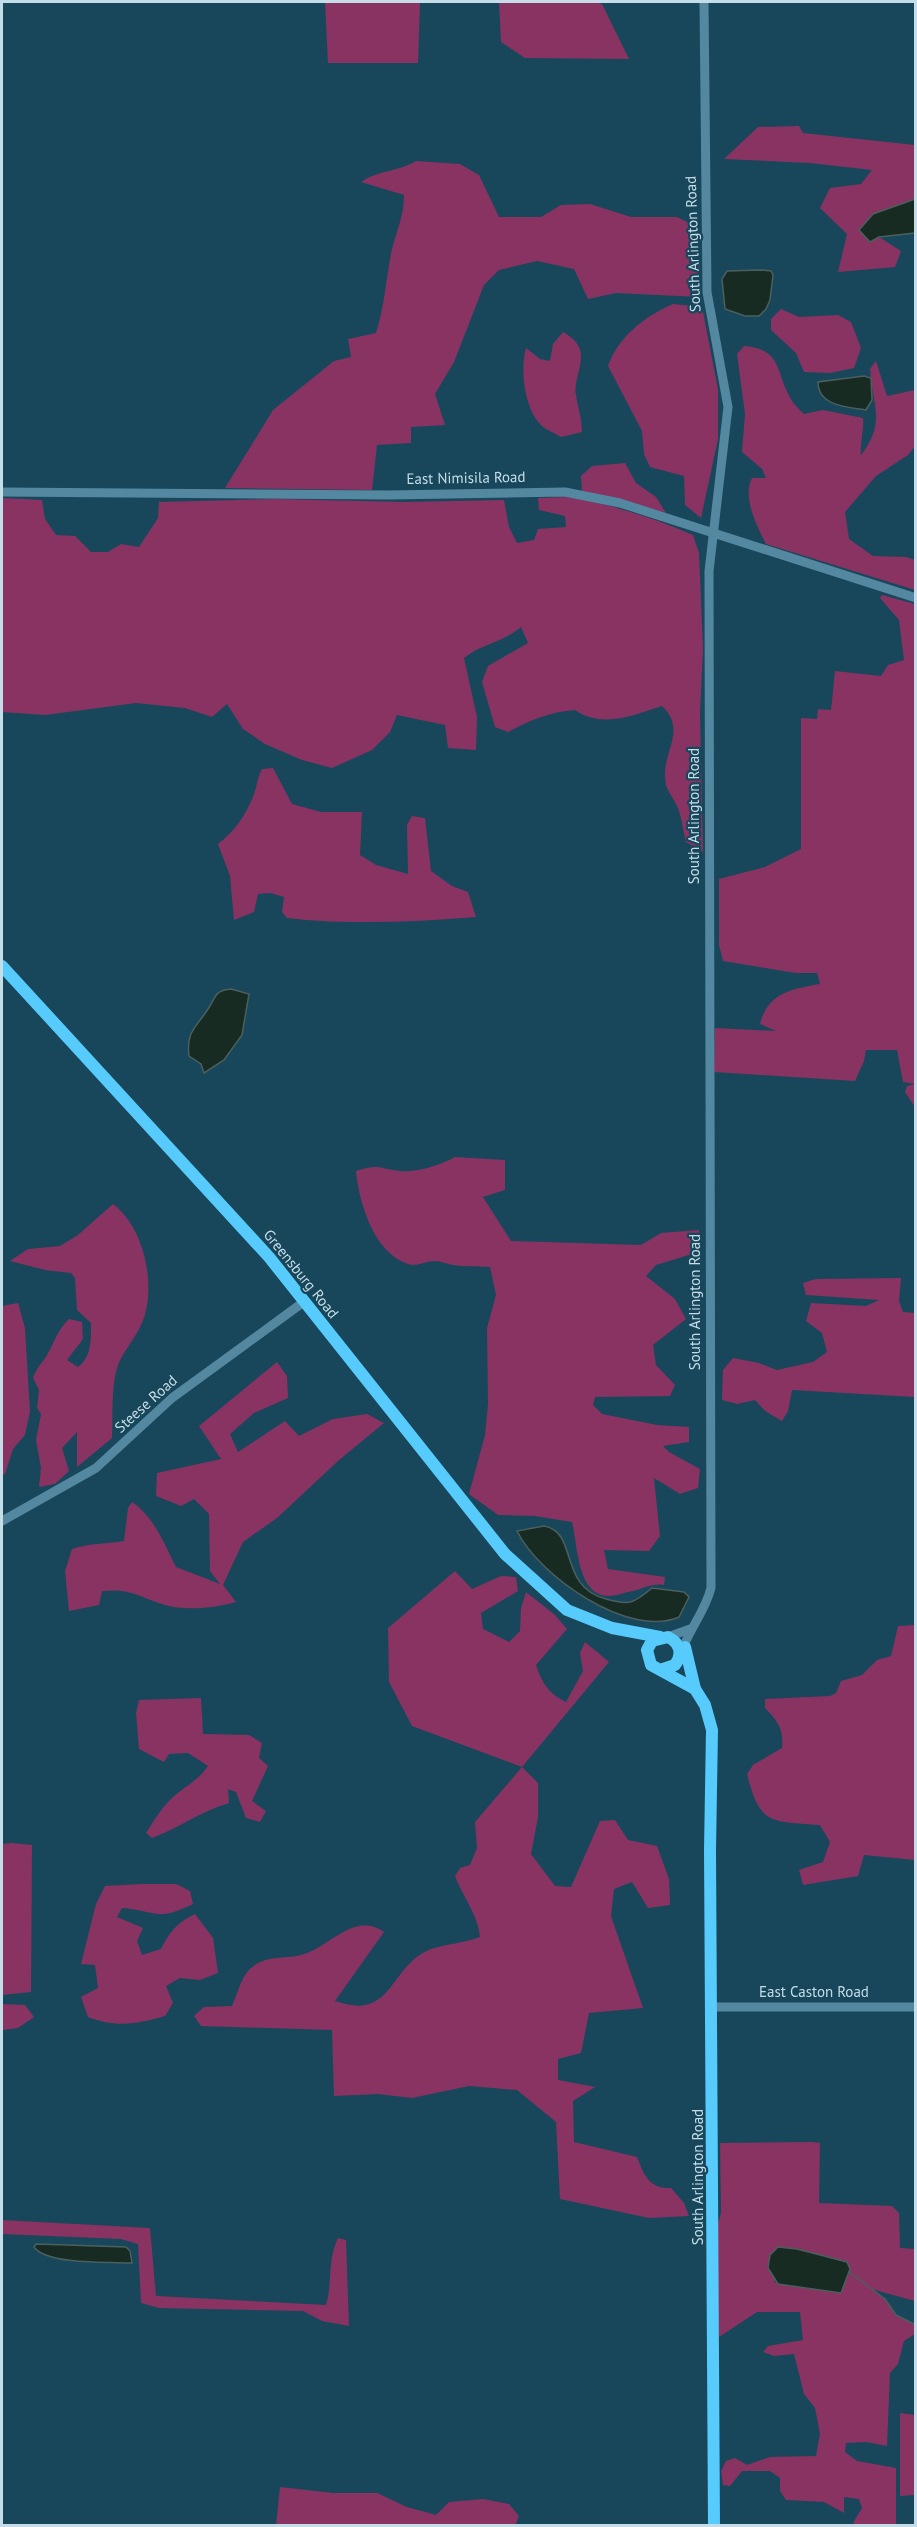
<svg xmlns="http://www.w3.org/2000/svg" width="917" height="2527" font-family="'PT Sans',sans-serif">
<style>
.green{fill:#883362;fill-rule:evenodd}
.water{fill:#172b23;stroke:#4b605e;stroke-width:1.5}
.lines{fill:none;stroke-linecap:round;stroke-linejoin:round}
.stream{stroke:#4b605e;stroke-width:1.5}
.minor{stroke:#5488a0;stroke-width:9}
.major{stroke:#57cbfc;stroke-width:12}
.labels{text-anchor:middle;stroke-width:4.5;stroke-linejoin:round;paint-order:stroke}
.street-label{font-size:15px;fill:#c5dde9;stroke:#18475b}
</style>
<rect width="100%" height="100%" fill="#18475b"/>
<g class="green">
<path d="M325,2h95l-2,61h-90z"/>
<path d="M499,2h95l8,2 27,55 -104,-1 -24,-16z"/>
<path d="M799,126l4,7 112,12v54l-4,1 -32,37 22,14 -6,16 -57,5 9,-38 -27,-26 10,-20 31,-4 11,-14 -62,-7 -86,-4 34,-32z"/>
<path d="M416,161l44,3 19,11 20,42h42l20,-12 29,-1 41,13h46l22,11 1,69 -84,-4 -28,6 -14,-30 -37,-8 -38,9 -15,15 -30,77 -19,32 10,31 -34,2v16l-34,2 -5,45 -147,-2 48,-78 61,-49 17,-4 -3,-18 28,-6c9,-28 10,-56 16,-84 5,-19 12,-34 12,-54l-43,-13c17,-12 37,-10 55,-21z"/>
<path d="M673,304l29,3 16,82v50l-17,79 -16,-13 -1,-29 -34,-9 -6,-13 -2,-23 -34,-65c10,-29 37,-50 65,-62z"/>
<path d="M781,309l18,8 39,-2 13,7 10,26 -7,20 -24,5 -26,-1 -8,-19 -25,-23v-11z"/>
<path d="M563,332c33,18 10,40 13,63 2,13 6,24 6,37l-21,5c-6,-4 -15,-7 -20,-12 -17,-17 -21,-56 -15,-77l14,11 10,2 3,-17z"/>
<path d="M744,346c39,3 31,26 47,53 3,6 9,11 13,15l19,-4 40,8c1,14 -3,24 -2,37 25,-33 12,-47 9,-86l6,-8 11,35 28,-6v56l-7,9 -32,21 -31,36 4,27 24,17 33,1 9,3v30l-149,-46c-9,-18 -24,-46 -14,-66h14l-4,-9 -20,-17 3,-38 -8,-60z"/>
<path d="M625,463l11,20 20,14 10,16 -84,-22 -1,-15 11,-10z"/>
<path d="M566,497c44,7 86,20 127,38l6,18 4,96 -3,63 3,140 -17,-10c-3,-11 -4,-25 -9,-36 -3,-7 -9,-14 -11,-21 -7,-32 23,-53 -4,-79 -29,9 -59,23 -87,4 -25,2 -45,10 -67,22l-13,-5 -13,-45 6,-16 40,-23 -7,-16c-17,15 -40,17 -57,31l13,59 -1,33 -28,-2 -3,-23 -48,-10 -7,17 -18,18 -40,18 -30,-8 -37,-16 -22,-15 -16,-25 -15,13 -27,-9 -49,-5 -91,12 -43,-3v-214l40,2 3,19 11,16 19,1 16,16h17l13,-8 18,3 19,-29 1,-16 119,-3 126,3 100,-2 5,27 8,16 17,-3 4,-11 28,-2 -1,-11 -26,-6 -1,-12z"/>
<path d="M882,595l33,9v480l-12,-2 -6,-32h-31l-2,11 -9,20 -141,-9 1,-44 61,3 -16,-7c8,-31 31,-35 60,-40l-3,-11h-21l-73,-12 -4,-16v-66l46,-12 36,-18v-131l16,1 1,-10 13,1 4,-39 46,5 7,-11 16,-5 -5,-40 -19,-22z"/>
<path d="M273,768l19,36 29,8h41l-2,43 16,10 32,9 -1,-49 5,-9 13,2 6,53 21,15 16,6 8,25c-63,5 -127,8 -189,1l-5,-6 2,-15 -14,-4 -12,1 -4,18 -20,8 -4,-44 -12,-32c17,-13 27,-28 35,-47 4,-10 4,-19 9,-28z"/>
<path d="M915,1084l1,1 -1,22 -10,-15 2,-6z"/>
<path d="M455,1157l50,3v30l-22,7 28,44 130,4 20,-12 38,-3 2,12 -9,12 -36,11 -10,11 29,23 11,20 -33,26 3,20 19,20 -5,11 -75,1 -2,8 9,9 55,11 32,2v15l-26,4 6,6 31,17 -2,19 -18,6 -26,-16 6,58 -11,15 -45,-1 4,19 57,8 -1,8c-12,-2 -19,3 -31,6 -8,1 -16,5 -24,5 -32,0 -31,-50 -37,-74l-37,-6 -37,-1 -29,-21 16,-59 3,-31 -1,-76 9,-33 -6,-28c-12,-1 -25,0 -37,-2 -6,-1 -12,-4 -18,-4 -9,0 -18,6 -27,3 -34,-11 -49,-61 -52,-93 25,-7 20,-3 43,0 18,2 41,-6 56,-14z"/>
<path d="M113,1204c32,24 44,83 29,119 -6,15 -20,29 -25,45 -6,21 -4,48 -5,70l-35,29v-35l-15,16 7,23 -14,13 -16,3 2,-19 -5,-28 5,-26 -4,-6 2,-18 -6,-12c3,-9 8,-14 13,-21 9,-15 10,-25 23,-38l13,3 1,17 -16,21 11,7c14,-10 13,-29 13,-44l-14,-13 -2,-32 -4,-5 -26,-3 -35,-9 18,-12 32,-3 18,-11z"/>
<path d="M901,1278l-2,23 4,11 12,1v84l-123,-7 -4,21 -6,10 -17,-10 -10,-11 -18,4 -15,-4 1,-30 10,-12 26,5 18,7 36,-8 14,-10 -5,-19 -16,-12 5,-18 55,3 13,-6 -73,-5 -3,-12 13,-4z"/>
<path d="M18,1303l7,25 5,84 -5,23 -12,14 -8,25 -3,1v-169z"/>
<path d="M277,1362l10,14 1,22 -34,15 -24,21 8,18 47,-31 14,15 34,-17 34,-5 17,9 -46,38 -61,57 -34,24 -20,43 13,17c-21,6 -50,9 -71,3 -25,-8 -35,-17 -63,-14l-3,14 -30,6 -4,-40 7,-22c18,-6 34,-5 52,-8l4,-33 4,-6c22,15 32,41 44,65l44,17 -10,-13 -1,-57 -15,-15 -13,7 -25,-10 1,-23 64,-14 -22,-33z"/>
<path d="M455,1571l17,18 29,-13 15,1 2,14 -37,22 2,16 26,13 11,-11 1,-23 5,-16 29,23 12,14 -31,36c6,18 13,29 30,37l17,-31 -3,-18 5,-11 24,20 -87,105 16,16v34l-7,37 24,32 16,1 29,-66 15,-1 13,20 29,6 12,33 1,26 -22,3 -16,-26 -18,7 -3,27 32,92 -54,5 -8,40 -23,6v21l37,7 -22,14 1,41 63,15c7,18 12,32 34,31l13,15 5,13 -40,2 -89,-19 -4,-77 -39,-32 -48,-4 -57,12 -34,-4 -44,2 -2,-66 -131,-4 -7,-10 10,-9 28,-1c5,-11 10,-31 19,-38 15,-14 36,-8 53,-14 26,-8 51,-43 80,-22l-49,69c59,21 53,-35 96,-52 16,-5 33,-6 49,-12 -2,-22 -17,-40 -25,-61l5,-8 10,-3 7,-17 -2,-26 47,-55 -110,-41 -23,-44 -1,-54z"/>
<path d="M915,1625v235l-51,-5 -6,21 -55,9 -4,-15 24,-8 7,-20 -10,-17c-49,-4 -60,1 -73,-51l6,-9 29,-17c2,-18 -4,-27 -17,-40v-9l65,-3 6,-3 5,-12 21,-6 15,-15 14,-4 7,-30z"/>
<path d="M201,1698l2,36 46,1 13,8 -3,15 9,8 -16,35 14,10 -6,11 -14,-4 -10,-26 -8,-3 1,14c-28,8 -50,25 -77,35l-6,-5c8,-12 15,-25 26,-35 13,-12 26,-17 36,-32l-20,-13 -19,1 -5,8 -25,-13 -3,-36 3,-13z"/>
<path d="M12,1843l20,2 -1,147 -29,3v-151z"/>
<path d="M142,1884h34l14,7 3,13c-37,18 -35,7 -71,4l-5,9 26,11 -6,13 5,14 19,-6c9,-18 16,-26 34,-35l18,24 5,35 -18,7 -20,-2 -14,8 7,17 -8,13c-28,8 -49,12 -77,1l-7,-20 17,-9 -3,-23 -14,-1 15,-60 9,-18z"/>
<path d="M2,2004l23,1 9,12 -16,11 -16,2z"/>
<path d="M812,2142l8,1 -1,60 73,3 7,7 1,35 15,1v52l-44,-12 14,10 11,16 19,10v9l-11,7 -6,23 -8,9 -3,73 -21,-4 -20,1 -1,9 12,9 39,7v57h-41l-2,-2 9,-15 -3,-9 -15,-2v16l-20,-11 -38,-2 -6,-9v-13l-10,-7h-28l-12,15 -7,-1 -2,-14 5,-10 9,-3 12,7 23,-8 46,-1 4,-22 -5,-26 -11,-14 -10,-40 -20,2 -11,-4 5,-6 35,-6 -3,-28h-43l-38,25 -3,-108 5,-16 -1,-70zM850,2269l-9,24 -63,-9 -5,-3z"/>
<path d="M2,2220l148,8 6,68 170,9c7,-24 1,-44 12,-67l8,2 3,86 -27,-5 -19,-10 -144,-3 -18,-5 -3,-59 -17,-5 -119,-5z"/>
<path d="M900,2413l15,2v80l-15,1z"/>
<path d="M280,2487l53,6h44l30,14 29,8 13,-13 34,-3 26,5 10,12 -4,10 -239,-1z"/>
</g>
<g class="water">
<path d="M915,199v34l-36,4 -9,5 -11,-12 14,-16z"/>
<path d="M761,270l10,1 2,4 -3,25 -4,9 -7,7h-14l-20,-7 -3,-30 5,-8z"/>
<path d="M864,376l7,2 1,22 -6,10c-19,-3 -48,-4 -48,-28z"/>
<path d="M231,989l18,5 -7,41 -18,25 -20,13 -3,-9 -12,-8c-3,-25 7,-28 19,-47 8,-12 7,-19 23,-20z"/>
<path d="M544,1526c35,6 13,60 62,73 24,7 28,4 46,-11l32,4 5,5 -10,20c-50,22 -140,-41 -162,-86z"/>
<path d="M36,2244l90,3 4,4 2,12c-21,-1 -85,2 -98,-16z"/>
<path d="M778,2247l19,2 50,13 3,7 -9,24 -63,-9 -10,-16 2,-13z"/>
</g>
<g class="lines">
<path class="stream" d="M849,2272l36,27 11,16 20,10"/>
<g class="minor">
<path d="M2,492l387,3 176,-3 55,11 296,95"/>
<path d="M2,1521l94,-53 76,-70 133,-97"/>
<path d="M668,1637l22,-8"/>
<path d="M681,1653c8,-24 24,-41 30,-65l-2,-1017 19,-164 -21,-115 -3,-290"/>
<path d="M712,2007h204"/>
</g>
<g class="major">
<path d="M2,966l267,291 236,297 62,56 45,18 48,9"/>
<path d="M685,1647l10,42"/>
<path d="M660,1670l15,-5c8,-11 5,-22 -7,-28l-16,4 -5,9 4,15 44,24 10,16 7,25 -2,120 4,676"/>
</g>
</g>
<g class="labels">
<g class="street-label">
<text transform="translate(693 244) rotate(-92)" y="5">South Arlington Road</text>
<text transform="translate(466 478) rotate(-1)" y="5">East Nimisila Road</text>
<text transform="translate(694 816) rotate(-90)" y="5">South Arlington Road</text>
<text transform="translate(301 1274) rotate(51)" y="5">Greensburg Road</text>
<text transform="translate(695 1302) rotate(-90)" y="5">South Arlington Road</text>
<text transform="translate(146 1404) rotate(-42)" y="5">Steese Road</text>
<text x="814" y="1997">East Caston Road</text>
<text transform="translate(698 2177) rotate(-90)" y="5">South Arlington Road</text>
</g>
</g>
<rect width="917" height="2527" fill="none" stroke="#c5dde9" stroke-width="6"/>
</svg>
